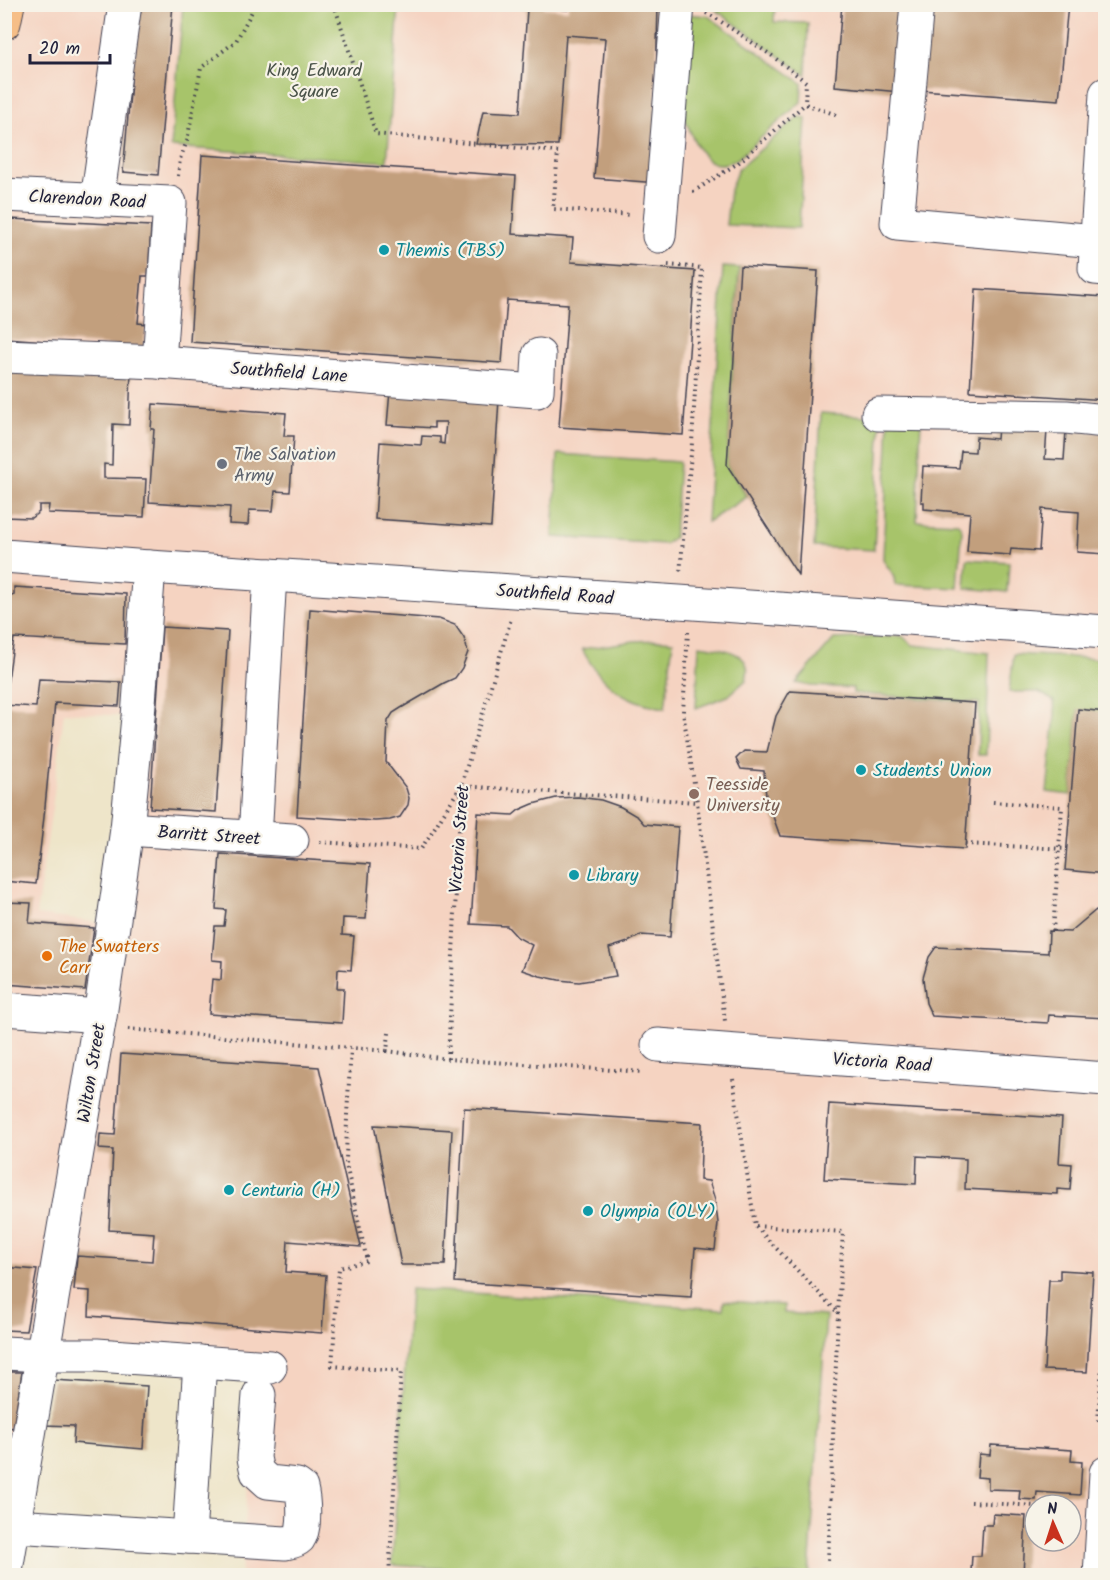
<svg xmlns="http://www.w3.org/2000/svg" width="1110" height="1580" font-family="Kalam,sans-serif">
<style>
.built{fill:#f5d3c1;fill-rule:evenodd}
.green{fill:#a7c46b;stroke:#647353;stroke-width:1.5}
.building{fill:#c29f7d}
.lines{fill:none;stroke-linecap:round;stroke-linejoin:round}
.minor-casing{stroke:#413f50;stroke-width:35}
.major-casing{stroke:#413f50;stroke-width:35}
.path{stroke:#413f50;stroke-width:4;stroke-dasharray:1.5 4.5;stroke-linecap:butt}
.minor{stroke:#fff;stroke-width:33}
.major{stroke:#f6be87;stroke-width:33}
.culture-dot{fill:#0f9aa8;stroke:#f7f3e8;stroke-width:2}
.worship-dot{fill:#6b7280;stroke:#f7f3e8;stroke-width:2}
.education-dot{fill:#8d6e63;stroke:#f7f3e8;stroke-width:2}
.food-dot{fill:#e8710a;stroke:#f7f3e8;stroke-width:2}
.labels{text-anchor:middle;stroke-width:4.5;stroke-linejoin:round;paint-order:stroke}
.park-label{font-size:18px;fill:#4a5349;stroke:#f7f3e8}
.street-label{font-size:18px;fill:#22223b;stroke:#f7f3e8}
.culture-label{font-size:18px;fill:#0d838f;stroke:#f7f3e8;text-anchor:start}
.worship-label{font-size:18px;fill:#5b616d;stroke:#f7f3e8;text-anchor:start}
.education-label{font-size:18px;fill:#785e54;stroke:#f7f3e8;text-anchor:start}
.food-label{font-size:18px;fill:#c56008;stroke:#f7f3e8;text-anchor:start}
</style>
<rect width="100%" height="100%" fill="#f7f3e8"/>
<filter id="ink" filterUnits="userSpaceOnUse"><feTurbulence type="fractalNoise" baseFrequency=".0167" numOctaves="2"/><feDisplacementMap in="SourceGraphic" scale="12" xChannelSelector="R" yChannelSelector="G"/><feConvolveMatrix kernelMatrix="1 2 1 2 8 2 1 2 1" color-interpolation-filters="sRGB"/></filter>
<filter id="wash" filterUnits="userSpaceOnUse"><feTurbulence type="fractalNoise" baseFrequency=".008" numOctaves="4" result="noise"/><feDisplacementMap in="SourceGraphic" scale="24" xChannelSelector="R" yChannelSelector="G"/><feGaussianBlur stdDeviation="1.35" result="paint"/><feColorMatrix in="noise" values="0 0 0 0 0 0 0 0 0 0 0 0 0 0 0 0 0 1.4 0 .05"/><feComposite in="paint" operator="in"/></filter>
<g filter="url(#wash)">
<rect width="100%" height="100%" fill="#eee5c9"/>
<path class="built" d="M5,5h1100v1570h-864l16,-205 -199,-14 80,-639 -74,-5 -11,89 -17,114 75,9 -89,534 -17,-2zM1035,1505h36v36h-36z"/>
<g class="green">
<path d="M183,5h216l-12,157 -216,-15z"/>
<path d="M695,5h80l-1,17 34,1 -2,52 -96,-69z"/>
<path d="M686,14l22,2 94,67 -1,19 -65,58c-7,3 -15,6 -22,3 -17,-5 -32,-49 -33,-65 -1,-26 3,-58 5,-84z"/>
<path d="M798,117l8,1 -7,110 -73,-3 4,-35 8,-21z"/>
<path d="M723,267l16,1 -12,197 20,32 -40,25z"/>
<path d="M821,413l60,4 -7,133 -60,-3z"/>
<path d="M889,418l32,1 -4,102 41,2 4,7 -4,58 -63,-3c-1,-16 -7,-14 -12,-26z"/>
<path d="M558,454l121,8 -5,75 -9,7 -112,-7z"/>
<path d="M967,559l42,3 -2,30 -42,-4z"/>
<path d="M902,636l11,9 76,8 -3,102h-8l1,-52 -126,-10v-5l-42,-2 -15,-3 38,-44z"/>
<path d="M662,640l11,1 -8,67c-12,-2 -26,-5 -37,-11 -20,-9 -36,-29 -46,-48l52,-8z"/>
<path d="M699,645c14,2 44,5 48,21 1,4 0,10 -1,14l-18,16 -32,12z"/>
<path d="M1014,654l91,5v53l-27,-2 -7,85 -24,-3 8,-77 -1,-14 -15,-9h-30z"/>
<path d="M410,1289l313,20 1,-8 60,4v8l42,3 -17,259 -250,1 -167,-11z"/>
</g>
<g id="blocks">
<g class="building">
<path d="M138,4h35l-15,171 -35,-3z"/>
<path d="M520,4h24v4l24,2v-6h90l-2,82 2,97 -64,-5 11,-140 -39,-3 -8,110 -82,-1 7,-33 37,2 7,-104 -8,-2z"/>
<path d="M842,4h66l-8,88 -65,-6z"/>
<path d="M928,4h140l-9,96 -138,-10z"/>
<path d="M202,155l314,21 -4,58 61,4 -2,24 124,9 -12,164 -124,-8 9,-123 -61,-4 -5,63 -312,-21z"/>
<path d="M10,219l141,7 -3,50h-6l-4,47 8,1 -2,24 -139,-10v-85z"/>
<path d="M740,266l78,5 -20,304 -71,-110z"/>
<path d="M976,289l130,8v103l-136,-9z"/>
<path d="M4,363l127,8 -2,54 -16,-1 -1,41 -8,-1v14l42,1 -2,38 -96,-4 1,-8h-10v7l-8,6 -27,-1z"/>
<path d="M390,391l109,8 -8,128 -116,-8 5,-77 41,3 1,-9 18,1v6l4,1 2,-22h-12v6l-47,-3z"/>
<path d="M153,404l133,9 -2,23h10l-4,56 -15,-1 -2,20 -24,-1 -1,15 -19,-1 1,-17 -81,-5 5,-73h-3z"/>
<path d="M998,427l49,3 -2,29 19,1 2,-29 40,2v121l-29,-2 2,-40 -37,-3 -3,42 -28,-2 -1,6 -43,-3 3,-39 -46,-4v-7h-3l2,-36 36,2 2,-17 14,1 1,-15 21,2z"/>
<path d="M14,587l112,7 -1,50 -111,-6 -5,35 -3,17h-2v-96l10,1z"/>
<path d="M310,609l129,10 16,6 9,13 4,14 -6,16 -7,10 -11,5 -43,25 -8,5 -5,8 -2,41 20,26 3,10 -1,7 -8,12 -10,3 -15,1 -78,-5z"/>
<path d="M162,627l66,4 -12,181 -66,-4z"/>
<path d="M39,679l82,3 -2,24 -64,-3 -11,114 -8,67 -32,-3v-176l32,2z"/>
<path d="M790,691l185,12 -10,146 -185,-13 -14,-39 -2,-26 -23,-2 -5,-10 8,-8 23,1 9,-36z"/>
<path d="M1078,709l28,3v162l-41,-4z"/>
<path d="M578,797l23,3 20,7 17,10 6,7 34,3 -8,110 -29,-2 -13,7 -19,6 7,28 -37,6 -20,-2 -19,-4 -18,-6 10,-25 -15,-8 -10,-11 -36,-2 7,-111 35,2 6,-5 14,-6 23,-6z"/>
<path d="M220,854l150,10 -4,55 -23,-1 -1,17 12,1 -3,34 -13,-1 -1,19h7l-2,35 -133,-9 3,-35 9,1 1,-19 -10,-1 3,-34h9l2,-16 -10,-1z"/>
<path d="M5,902l26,1 -2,20 65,5 -9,62 -80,-6z"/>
<path d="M1096,910l10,10v98l-57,-3 -1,8 -116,-7 -6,-13 -3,-25 6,-21 7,-10 112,6 1,-22 21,1z"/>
<path d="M121,1054l198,13 42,180 -73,-6 -2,31 40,3 -4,58 -233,-17 1,-25 -16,-1 3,-34 75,5 2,-28 -45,-3 4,-80 -14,-1 1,-15 15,1z"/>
<path d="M829,1104l233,14 -3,45 13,1 -2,26 -13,-1v5l-92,-5 1,-30 -49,-3 -1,28 -92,-5z"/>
<path d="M464,1108l238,15 -2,57 9,1 6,19 3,23 -3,27 -20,-2 -4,49 -236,-15z"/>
<path d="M374,1125l78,5 -7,135h-44z"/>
<path d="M4,1267l33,3 -11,61 -22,-1z"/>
<path d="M1060,1270l33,2 -6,100 -43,-2 5,-90h11z"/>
<path d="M4,1372h18l-9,56 -9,-2z"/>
<path d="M53,1380l94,6 -4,63 -70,-6 1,-17 -30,-1z"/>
<path d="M991,1445l81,5 -1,11 11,1 -2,33 -43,-3 -1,8 -17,-1 1,-9 -32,-1v-11l-11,-1 2,-23 11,1z"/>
<path d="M993,1514l33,2 -3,59h-45l1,-3 -8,-1 1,-15h9l2,-31h9z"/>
</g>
</g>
</g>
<g filter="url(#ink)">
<use href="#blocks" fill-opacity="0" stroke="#413f50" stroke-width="1.5"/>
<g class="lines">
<g class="minor-casing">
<g id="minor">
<path d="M917,4l-20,219 199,18"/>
<path d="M1106,94l-11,174 11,1"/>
<path d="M4,195l166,8 -11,159"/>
<path d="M97,200l28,-196"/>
<path d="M659,236l19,-232"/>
<path d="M4,356l155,6 378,29 2,-36"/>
<path d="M878,414l188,3 40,4"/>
<path d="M4,556l145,11 530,35 427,30"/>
<path d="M127,829l165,11"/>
<path d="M255,838l15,-263"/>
<path d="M4,1009l96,7"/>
<path d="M658,1045l448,34"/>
<path d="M4,1353l39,2h54l173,12"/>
<path d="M14,1526l271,17c5,-1 10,-1 14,-5 7,-10 5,-39 2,-50l-4,-3 -29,-3 -11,-10 -3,-14 5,-63"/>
<path d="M189,1537l11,-175"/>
<path d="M5,1576l95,-560 27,-187 11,-112 11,-150"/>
<path d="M1100,1576l6,-103"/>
</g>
</g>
<g class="major-casing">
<path id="major" d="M4,23l4,-19"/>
</g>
<g class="path">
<path d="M334,4l42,130 182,18 -5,57 79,6"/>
<path d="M706,13l8,4 57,38 35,27 -1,22"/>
<path d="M178,176l2,-17 7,-18 14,-73 35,-27 20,-37"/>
<path d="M693,192l45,-29 67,-59 35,12"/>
<path d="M668,265l34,3 -10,175 -12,130"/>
<path d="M688,632l-5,80 14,90 28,219"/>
<path d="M993,802l69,5 -9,124"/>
<path d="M320,842l101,7 40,-63 236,16"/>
<path d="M965,844l102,5"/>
<path d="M128,1029l259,22"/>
<path d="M389,1033l-2,18 61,8 195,13"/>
<path d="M351,1048l-4,67 -1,49 21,97 -28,7 -7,98 69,5 -12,205"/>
<path d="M448,1059l13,-273 50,-167"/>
<path d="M733,1079l22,147 83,87"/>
<path d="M756,1226l87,6 -5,81 -10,248"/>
<path d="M1098,1421l8,-111"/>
<path d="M971,1502l64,4"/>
</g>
<use href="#minor" class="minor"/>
<use href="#major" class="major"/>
</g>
</g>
<g class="culture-dot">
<circle cx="384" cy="250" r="6"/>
<circle cx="861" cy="770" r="6"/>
<circle cx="574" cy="875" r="6"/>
<circle cx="229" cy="1190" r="6"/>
<circle cx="588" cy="1211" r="6"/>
</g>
<circle class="worship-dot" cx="222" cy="464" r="6"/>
<circle class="education-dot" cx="694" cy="794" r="6"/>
<circle class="food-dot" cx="47" cy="956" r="6"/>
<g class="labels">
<g class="park-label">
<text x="314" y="76">King Edward<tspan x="314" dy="21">Square</tspan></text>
</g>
<g class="street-label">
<text transform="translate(87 199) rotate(3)" y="6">Clarendon Road</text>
<text transform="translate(289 372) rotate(4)" y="6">Southfield Lane</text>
<text transform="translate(555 594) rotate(4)" y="6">Southfield Road</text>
<text transform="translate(209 835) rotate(4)" y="6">Barritt Street</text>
<text transform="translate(459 839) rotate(-86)" y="6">Victoria Street</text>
<text transform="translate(882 1062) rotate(4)" y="6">Victoria Road</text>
<text transform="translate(91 1073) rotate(-81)" y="6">Wilton Street</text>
</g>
<g class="culture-label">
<text x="396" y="256">Themis (TBS)</text>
<text x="873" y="776">Students' Union</text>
<text x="586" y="881">Library</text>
<text x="241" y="1196">Centuria (H)</text>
<text x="600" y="1217">Olympia (OLY)</text>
</g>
<g class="worship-label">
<text x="234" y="460">The Salvation<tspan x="234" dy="21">Army</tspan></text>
</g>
<g class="education-label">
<text x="706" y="790">Teesside<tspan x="706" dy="21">University</tspan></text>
</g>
<g class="food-label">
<text x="59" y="952">The Swatters<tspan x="59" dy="21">Carr</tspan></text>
</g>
</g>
<rect width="1110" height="1580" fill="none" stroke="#f7f3e8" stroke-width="24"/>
<g transform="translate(1053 1523) rotate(357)"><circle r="28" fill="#f7f3e8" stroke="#a29fa3" stroke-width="1.5"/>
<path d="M0-4.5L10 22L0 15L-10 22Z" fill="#c8321e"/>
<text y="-9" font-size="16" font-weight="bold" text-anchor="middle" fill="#22223b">N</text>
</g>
<path d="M30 54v9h80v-9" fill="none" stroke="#22223b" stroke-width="3"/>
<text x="39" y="54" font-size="18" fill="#22223b" stroke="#f7f3e8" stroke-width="4.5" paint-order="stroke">20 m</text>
</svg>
